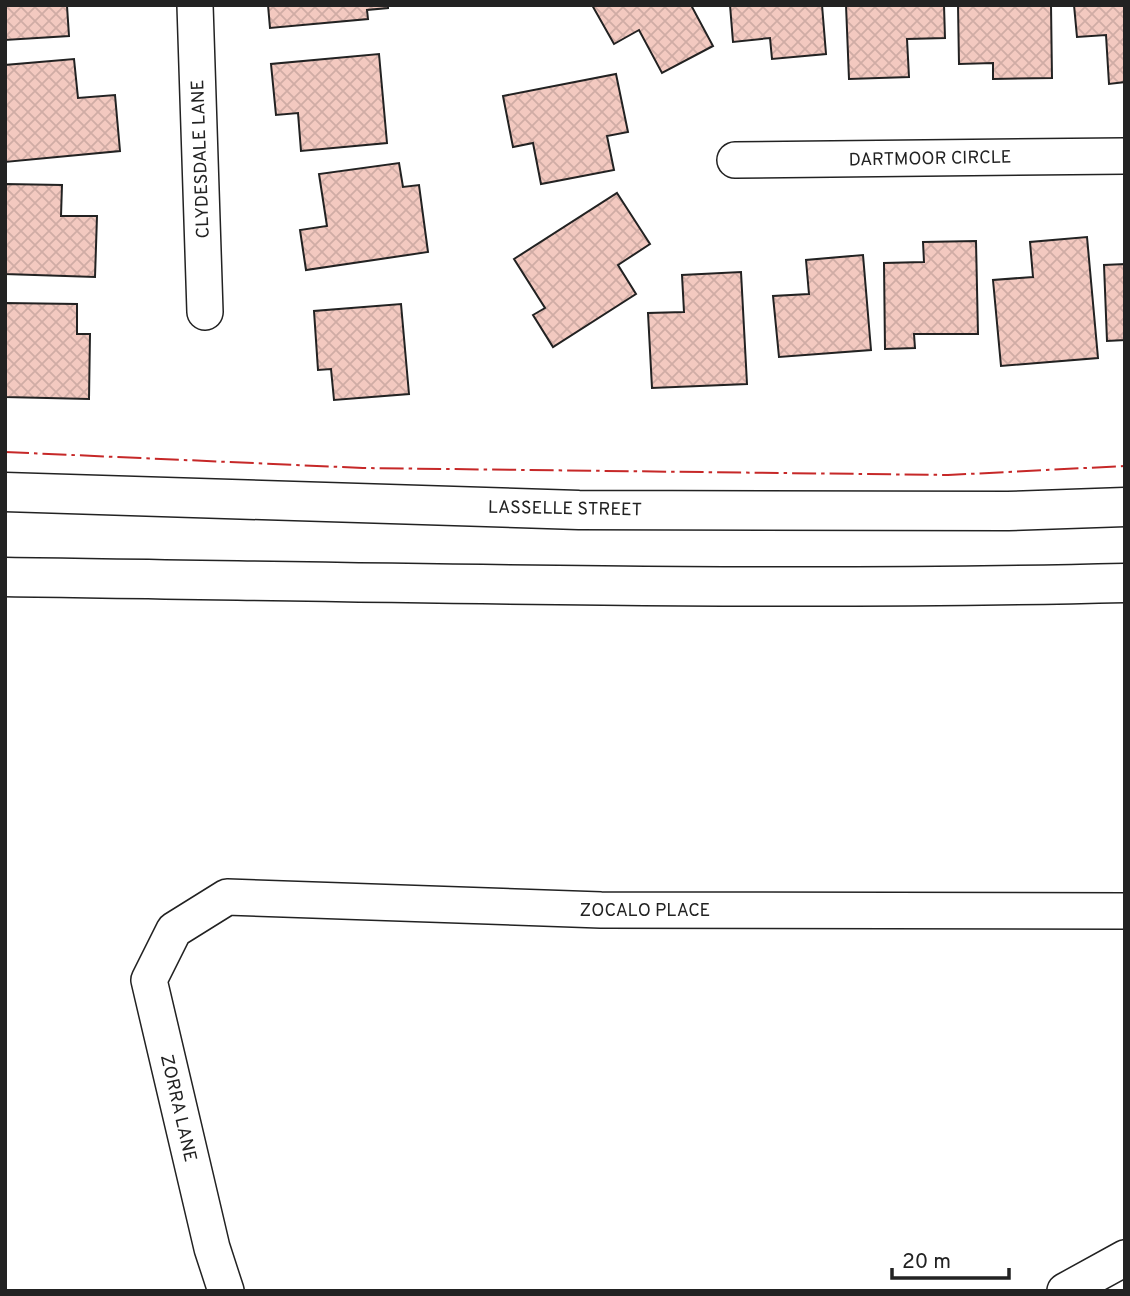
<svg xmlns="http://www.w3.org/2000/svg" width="1130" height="1296" font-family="Overpass,sans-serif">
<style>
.building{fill:url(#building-cross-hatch);stroke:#222;stroke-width:2}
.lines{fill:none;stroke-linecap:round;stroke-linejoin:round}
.street-casing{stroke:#222;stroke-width:38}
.secondary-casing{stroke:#222;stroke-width:41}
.street{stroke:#fff;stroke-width:35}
.secondary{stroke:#fff;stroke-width:38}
.power{stroke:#c62828;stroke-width:2;stroke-dasharray:24 5 3.5 5;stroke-linecap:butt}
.labels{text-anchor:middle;stroke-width:5;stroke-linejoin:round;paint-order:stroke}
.street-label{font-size:18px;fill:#222;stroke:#fff}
</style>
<defs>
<pattern id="building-cross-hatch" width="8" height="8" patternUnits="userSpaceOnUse" patternTransform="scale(1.75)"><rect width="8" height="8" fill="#f3c9c0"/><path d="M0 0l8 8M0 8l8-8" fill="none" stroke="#d0aca5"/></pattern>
</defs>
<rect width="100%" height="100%" fill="#fff"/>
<g class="building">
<path d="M5,5h78l-16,1 2,30 -64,4z"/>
<path d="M268,5h120v3l-21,2 1,9 -98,9z"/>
<path d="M592,5h99l22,41 -51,27 -23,-43 -25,14z"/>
<path d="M730,5h92l4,49 -54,5 -2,-21 -37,4z"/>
<path d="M846,5h98l1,33 -38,1 2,38 -60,2z"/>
<path d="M958,5h93l1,73 -59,1v-16l-34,1z"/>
<path d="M1074,5h51v77l-16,2 -3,-49 -29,2z"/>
<path d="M379,54l8,89 -86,8 -3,-38 -22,2 -5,-51z"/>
<path d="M74,59l4,39 37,-3 5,56 -115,11v-97z"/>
<path d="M616,74l12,58 -21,4 7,34 -73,14 -8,-41 -20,4 -10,-51z"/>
<path d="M399,163l4,24 16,-2 9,67 -122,18 -6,-40 27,-4 -8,-52z"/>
<path d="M5,184l57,1 -1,31h36l-2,61 -90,-3z"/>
<path d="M617,193l33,51 -32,21 18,29 -83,53 -20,-32 12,-7 -31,-49z"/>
<path d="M1087,237l11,121 -97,8 -8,-86 40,-3 -3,-35z"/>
<path d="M976,241l2,93h-64l1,14 -30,1 -1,-86 40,-1 -1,-20z"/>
<path d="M863,255l8,95 -92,7 -6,-61 36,-2 -3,-34z"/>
<path d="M1125,264v76l-18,1 -3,-76z"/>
<path d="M741,272l6,112 -95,4 -4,-75 36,-1 -2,-37z"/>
<path d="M5,303l72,1v30h13l-1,65 -84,-2z"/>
<path d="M401,304l8,90 -75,6 -3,-31 -13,1 -4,-59z"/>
</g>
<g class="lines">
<g class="street-casing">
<g id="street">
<path d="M195,5l10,307"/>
<path d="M735,160l390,-4"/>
<path d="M226,1291l-14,-43 -63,-268 25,-50 53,-33 374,13 524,1"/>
<path d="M1065,1291l60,-33"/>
</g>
</g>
<g class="secondary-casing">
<g id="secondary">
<path d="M5,492l574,18 429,1 117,-4"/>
<path d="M5,577c373,5 747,15 1120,6"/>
</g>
</g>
<use href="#street" class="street"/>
<use href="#secondary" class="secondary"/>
<path class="power" d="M5,452l358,16 585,7 177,-9"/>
</g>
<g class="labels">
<g class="street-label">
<text transform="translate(930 158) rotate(-1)" y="6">DARTMOOR CIRCLE</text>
<text transform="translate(200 159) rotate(-92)" y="6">CLYDESDALE LANE</text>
<text transform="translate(565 508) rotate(1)" y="6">LASSELLE STREET</text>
<text x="645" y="916">ZOCALO PLACE</text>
<text transform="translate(179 1108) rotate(77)" y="6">ZORRA LANE</text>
</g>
</g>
<rect width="1130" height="1296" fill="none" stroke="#222222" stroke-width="14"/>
<path d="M892 1268v10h117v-10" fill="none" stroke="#222222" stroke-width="3.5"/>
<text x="902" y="1268" font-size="21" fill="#222222" stroke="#ffffff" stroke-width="5" paint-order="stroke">20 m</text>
</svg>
